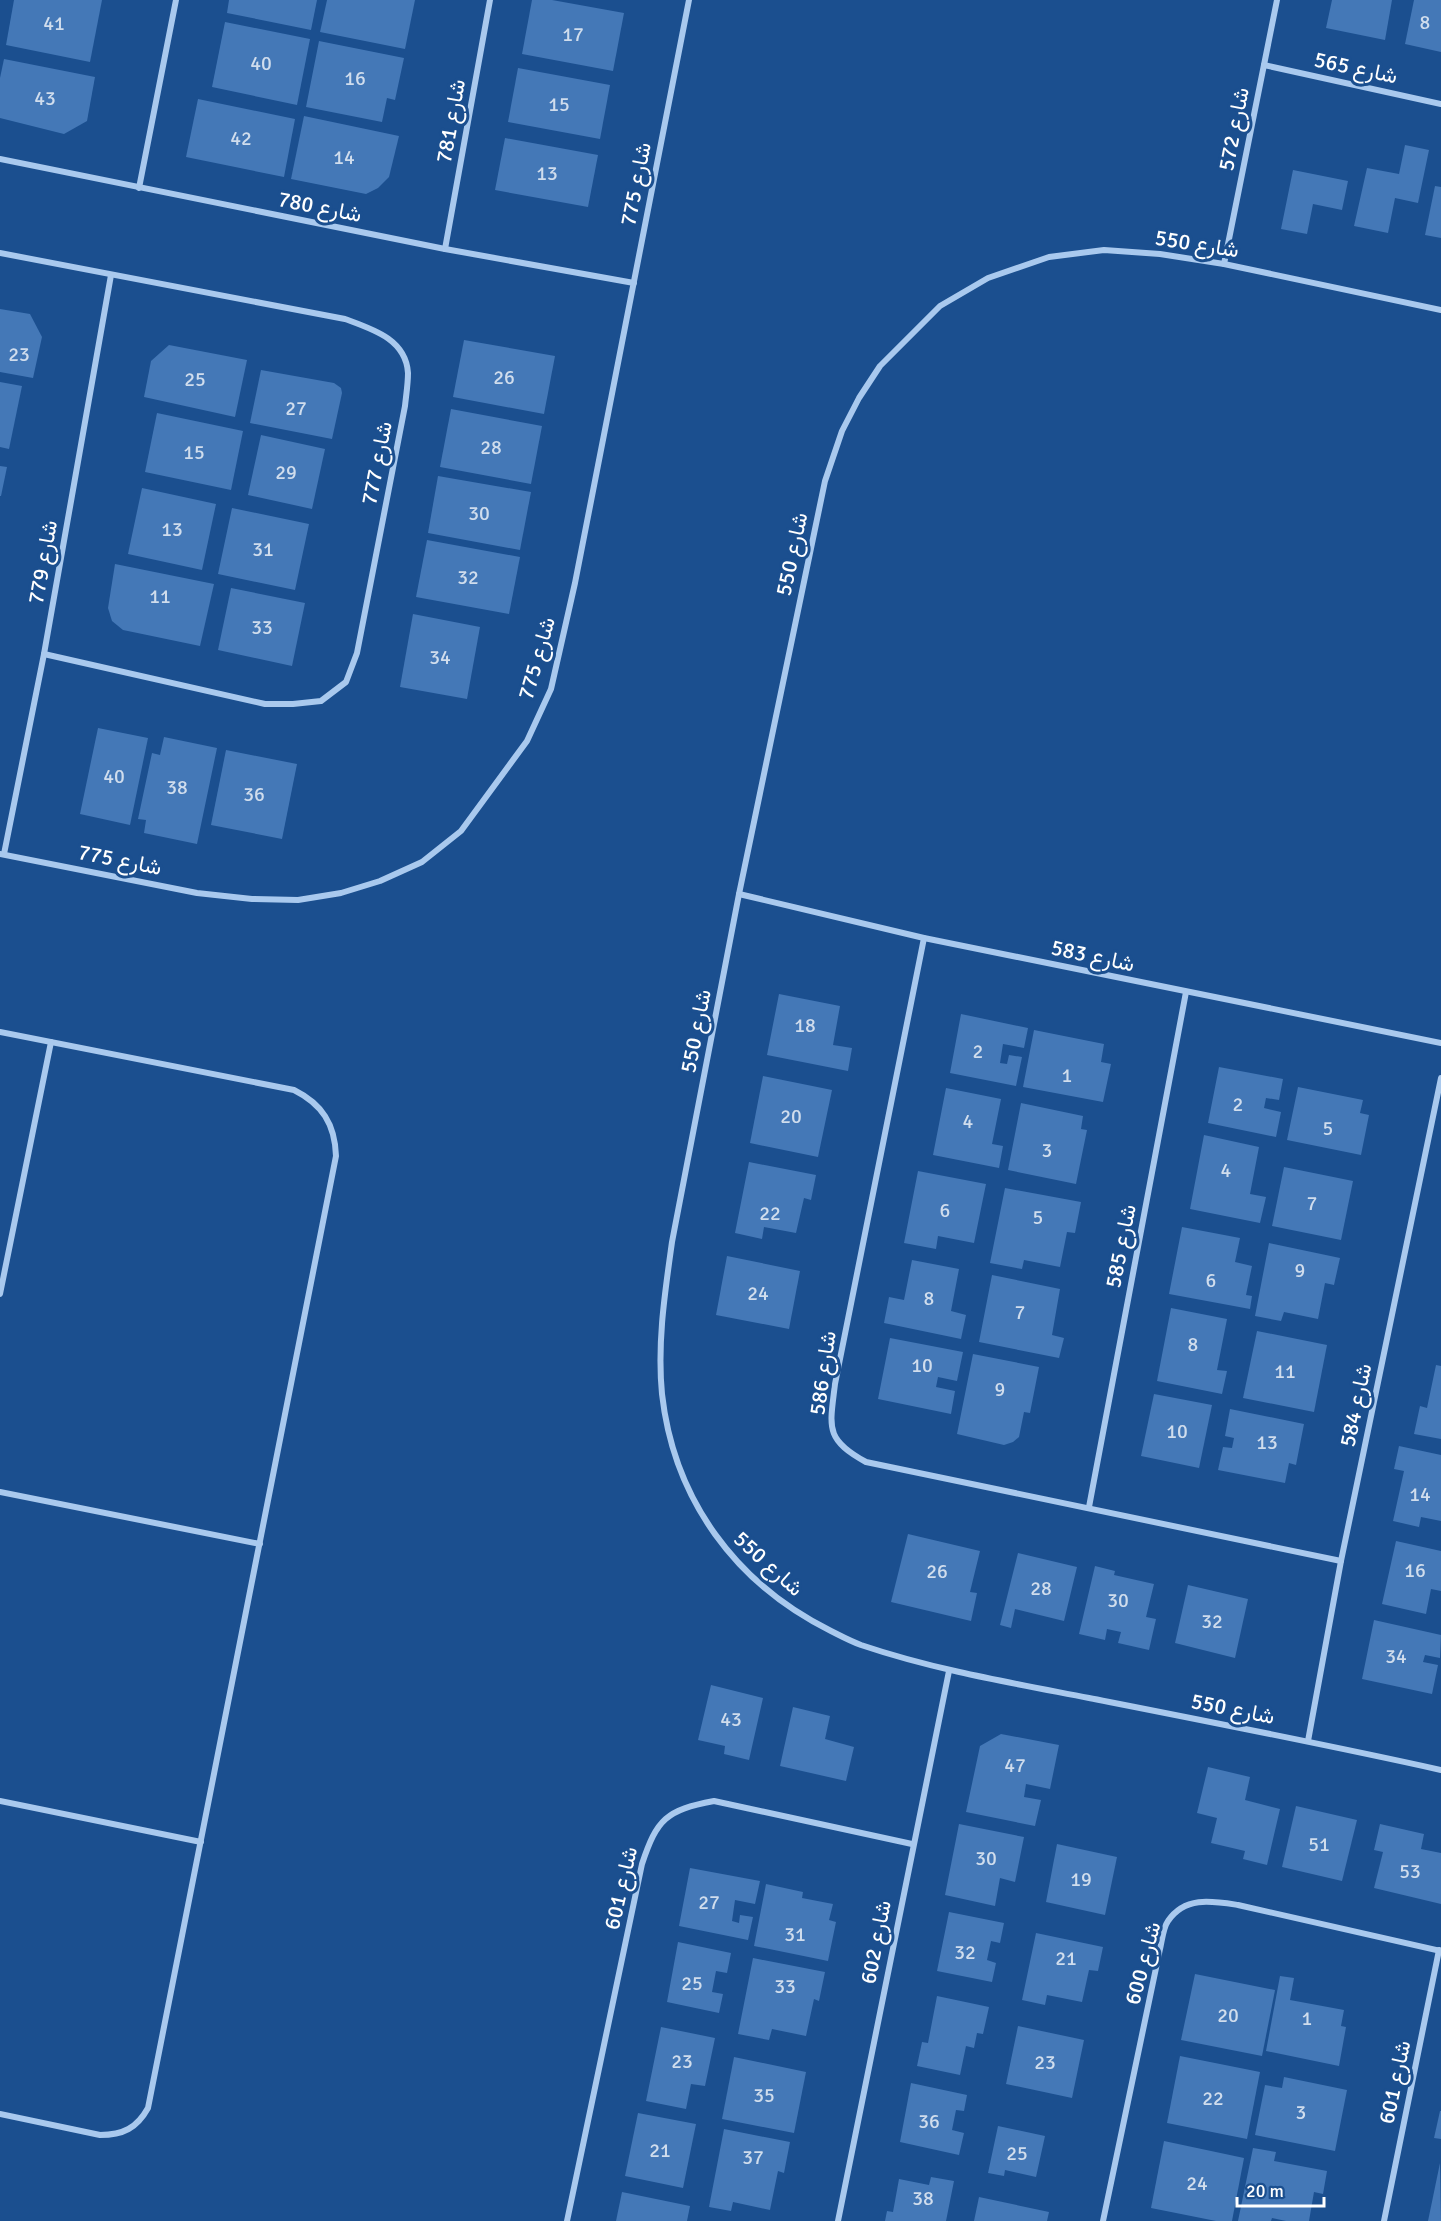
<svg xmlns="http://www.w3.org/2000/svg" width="1441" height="2221" font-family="Signika,Vazirmatn,sans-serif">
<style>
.building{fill:#4478b7}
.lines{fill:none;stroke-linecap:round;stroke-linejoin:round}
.minor{stroke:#a9c9ee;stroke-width:6}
.labels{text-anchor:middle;stroke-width:6;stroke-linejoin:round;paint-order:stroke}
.number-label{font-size:20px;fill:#d0dded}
.street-label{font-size:22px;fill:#fff;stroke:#1b4f8f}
</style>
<rect width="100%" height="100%" fill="#1b4f8f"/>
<g class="building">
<path d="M14,0h88l-12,62 -84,-17z"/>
<path d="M229,0h88l-6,30 -84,-17z"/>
<path d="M327,0h88l-10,49 -85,-17z"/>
<path d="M532,0h20l72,13 -11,58 -91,-17z"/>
<path d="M1332,0h60l-7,40 -59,-12z"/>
<path d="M1414,0h27v52l-36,-8z"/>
<path d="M225,22l85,17 -13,66 -85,-18z"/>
<path d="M319,41l85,17 -9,42 -8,-2 -5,24 -76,-15z"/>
<path d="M4,59l91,18 -8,44 -23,13 -64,-16v-40z"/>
<path d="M518,68l92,17 -10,54 -92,-17z"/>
<path d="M198,99l97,20 -11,58 -98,-20z"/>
<path d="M304,116l95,20 -10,41 -11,11 -12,6 -75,-15z"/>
<path d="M505,138l93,17 -10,52 -93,-17z"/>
<path d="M1405,145l24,5 -11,53 -23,-5 -7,35 -34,-7 13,-58 32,6z"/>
<path d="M1293,170l55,11 -6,29 -29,-6 -6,30 -26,-5z"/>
<path d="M1435,186l6,1v51l-16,-3z"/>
<path d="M0,309l30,5 12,23 -9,41 -33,-6z"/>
<path d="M464,340l91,16 -11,58 -91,-17z"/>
<path d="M169,345l78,15 -12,57 -91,-20 7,-36z"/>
<path d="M261,370l73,13 7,5 1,5 -10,46 -82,-16z"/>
<path d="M0,382l22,4 -13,63 -9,-2z"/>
<path d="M451,409l91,17 -11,58 -91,-17z"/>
<path d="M157,413l86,18 -12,59 -86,-18z"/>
<path d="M261,435l64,14 -13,60 -64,-14z"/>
<path d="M0,466l7,1 -6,29h-1z"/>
<path d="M438,476l93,16 -11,58 -92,-17z"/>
<path d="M142,488l74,16 -14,66 -74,-16z"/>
<path d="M232,508l77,16 -14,66 -77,-16z"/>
<path d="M427,540l93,17 -11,57 -93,-17z"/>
<path d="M115,564l99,20 -14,62 -77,-16 -11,-9 -4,-13z"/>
<path d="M231,588l74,15 -13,63 -74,-16z"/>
<path d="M413,614l67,13 -13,72 -67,-12z"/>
<path d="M98,728l50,10 -18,87 -50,-11z"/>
<path d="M164,737l53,11 -20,96 -53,-11 2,-13 -8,-1 14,-66 8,2z"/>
<path d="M226,750l71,14 -15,75 -71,-14z"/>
<path d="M779,994l61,12 -7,39 19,3 -4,23 -81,-16z"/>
<path d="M961,1014l67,14 -4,20 -21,-4 -3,19 7,1 2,-9 13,2 -6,29 -66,-13z"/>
<path d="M1034,1030l70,14 -3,18 10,2 -8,38 -80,-15z"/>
<path d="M1219,1067l64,12 -4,21 -13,-2 -2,10 17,4 -5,25 -68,-14z"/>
<path d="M763,1076l69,14 -14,67 -68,-14z"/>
<path d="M1298,1087l65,13 -3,13 9,2 -8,40 -74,-15z"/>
<path d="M946,1088l55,11 -9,45 11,2 -4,22 -66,-13z"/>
<path d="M1021,1103l62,13 -2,13 6,1 -11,54 -68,-14z"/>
<path d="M1204,1135l55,12 -9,47 16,3 -6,26 -70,-14z"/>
<path d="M749,1162l67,13 -5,25 -7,-2 -8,35 -32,-6 -2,12 -27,-6z"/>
<path d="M1284,1167l69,14 -12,59 -69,-14z"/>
<path d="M918,1171l68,13 -12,59 -36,-7 -2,13 -32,-6z"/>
<path d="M1005,1188l76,14 -6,31 -8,-1 -7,35 -36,-7 -2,9 -32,-6z"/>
<path d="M1182,1227l58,11 -5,24 17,4 -6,29 6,1 -2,13 -81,-15z"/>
<path d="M1269,1243l71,15 -6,27 -9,-2 -7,36 -34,-7 -3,9 -26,-5z"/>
<path d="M727,1256l73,15 -11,58 -73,-14z"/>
<path d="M912,1260l47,9 -8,42 15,4 -5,24 -77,-16 5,-26 15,3z"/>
<path d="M992,1275l68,14 -8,46 12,3 -5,20 -80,-16z"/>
<path d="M1171,1308l56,11 -10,51 10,1 -5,23 -65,-13z"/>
<path d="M1257,1331l70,14 -13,67 -71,-14z"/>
<path d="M890,1338l73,14 -6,29 -19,-4 -2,10 19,4 -4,23 -73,-15z"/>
<path d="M973,1354l66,13 -9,46 -6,-1 -5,25 -6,5 -9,3 -47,-11z"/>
<path d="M1436,1365l5,1v73l-27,-5 6,-28 7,2z"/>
<path d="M1154,1394l58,11 -13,63 -58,-12z"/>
<path d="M1230,1409l74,15 -8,41 -7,-2 -4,20 -67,-13 5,-23 9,1 2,-10 -9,-2z"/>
<path d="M1399,1446l42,9v66l-20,-4 -2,10 -26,-6 11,-50 -10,-2z"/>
<path d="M908,1534l72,17 -10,41 7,1 -6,28 -80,-19z"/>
<path d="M1396,1541l45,10v40l-10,-2 -5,25 -44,-10z"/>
<path d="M1018,1553l59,14 -13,54 -49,-12 -4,19 -11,-3z"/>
<path d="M1095,1566l20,5 -1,4 40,9 -8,33 10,2 -7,31 -31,-7 3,-11 -14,-3 -2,11 -26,-6z"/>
<path d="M1188,1585l60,14 -13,59 -60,-15z"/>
<path d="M1374,1620l67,15 -1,23 -15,-3 -2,7 15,3 -6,29 -70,-15z"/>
<path d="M711,1685l52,13 -14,62 -25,-6 1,-8 -27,-6z"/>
<path d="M793,1707l37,9 -5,23 29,8 -8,34 -66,-15z"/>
<path d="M1001,1734l58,11 -9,44 -24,-5 -2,13 17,3 -6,26 -69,-14 14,-66z"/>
<path d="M1208,1767l42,10 -5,23 35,9 -13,56 -24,-6 2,-8 -34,-8 6,-25 -20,-5z"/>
<path d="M1296,1806l61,14 -15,61 -60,-14z"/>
<path d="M959,1824l65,13 -9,45 -15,-4 -5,28 -50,-11z"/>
<path d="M1380,1824l44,10 -3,15 20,4v51l-67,-16 9,-36 -9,-2z"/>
<path d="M1057,1844l60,13 -12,58 -59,-13z"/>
<path d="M690,1868l70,13 -5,23 -20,-4 -3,21 7,2 1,-8 13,2 -5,23 -69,-14z"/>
<path d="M766,1884l37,8 -1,6 31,6 -4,16 7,2 -8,39 -74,-15z"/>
<path d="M949,1912l55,11 -4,20 -9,-2 -4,19 9,3 -4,19 -55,-11z"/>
<path d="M1036,1933l67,14 -5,24 -9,-1 -7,32 -35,-7 -2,10 -23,-5z"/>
<path d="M678,1942l53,11 -4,20 -11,-2 -4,21 11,2 -4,19 -52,-11z"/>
<path d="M753,1958l72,14 -6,29 -5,-2 -8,37 -34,-7 -3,11 -31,-6z"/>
<path d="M1195,1974l80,16 -13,66 -81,-16z"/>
<path d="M1280,1976l14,2 -4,22 54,10 -3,16 5,1 -7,39 -73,-15z"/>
<path d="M937,1996l52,11 -6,27 -6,-1 -3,15 -8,-2 -6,29 -43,-9 5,-24 6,1z"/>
<path d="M1018,2026l66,14 -12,58 -66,-14z"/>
<path d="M661,2027l54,11 -10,48 -14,-2 -5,25 -40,-8z"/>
<path d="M1180,2056l80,16 -13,67 -80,-16z"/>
<path d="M734,2057l72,15 -12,61 -72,-14z"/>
<path d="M1284,2077l63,13 -12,61 -80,-16 10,-50 17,3z"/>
<path d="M911,2083l56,12 -3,16 -8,-1 -4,20 12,3 -5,22 -59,-13z"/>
<path d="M1440,2111h1v28l-7,-1z"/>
<path d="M638,2113l58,11 -13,64 -58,-12z"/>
<path d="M998,2126l47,10 -9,41 -31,-7 -1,6 -16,-3z"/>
<path d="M724,2129l66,13 -6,31 -6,-2 -8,39 -37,-8 -2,9 -22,-4z"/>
<path d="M1164,2141l80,17 -12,63h-16l-65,-13z"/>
<path d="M1253,2148l23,4 -2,9 53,10 -4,23 -9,-2 -5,29h-23l-14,-3 -1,3h-33z"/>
<path d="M1440,2163l1,58h-13z"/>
<path d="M931,2177l23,4 -8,40h-61l2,-10 6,1 6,-33 30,6z"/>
<path d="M622,2192l68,14 -3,15h-71z"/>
<path d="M979,2197l70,15 -2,9h-73z"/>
</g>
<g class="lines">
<g class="minor">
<path d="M1264,65l177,39"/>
<path d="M0,159l445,90 189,34"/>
<path d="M139,188l37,-188"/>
<path d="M445,249l45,-249"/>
<path d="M0,253l345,66c27,10 61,20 63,54 0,11 -2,23 -3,33l-48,247 -11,29 -25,19 -28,3h-28l-221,-50"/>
<path d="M1224,264l53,-264"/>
<path d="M1441,310l-217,-46 -64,-10 -56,-4 -55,7 -61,21 -48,28 -60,60 -21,32 -17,33 -17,50 -86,413 -67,348c-7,50 -15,101 -10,152 12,106 74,190 169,237 10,5 19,10 30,14 74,25 151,38 228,53 117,23 235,46 352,72"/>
<path d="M0,854l197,39 55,6 46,1 43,-7 39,-12 42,-19 39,-31 66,-90 24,-52 24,-106 114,-583"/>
<path d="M4,854l40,-200 67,-379"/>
<path d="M739,894l185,44 517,105"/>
<path d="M924,938l-89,446c-5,43 -11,55 31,78l475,99"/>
<path d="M0,1032l294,58c28,14 41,34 42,66l-188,952c-11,20 -25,27 -48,27l-100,-21"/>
<path d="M0,1294l51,-252"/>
<path d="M0,1492l260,52"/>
<path d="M1089,1507l97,-515"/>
<path d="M1308,1741l33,-180 100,-483"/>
<path d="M0,1801l201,41"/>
<path d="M567,2221l75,-357c15,-45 24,-54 72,-63l198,43"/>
<path d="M838,2221l111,-550"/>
<path d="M1103,2221l57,-272c2,-8 3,-21 8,-28 17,-25 44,-20 70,-16l203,46"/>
<path d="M1384,2221l55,-271"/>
</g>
</g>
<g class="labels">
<g class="number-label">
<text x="1425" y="29">8</text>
<text x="54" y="30">41</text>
<text x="573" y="41">17</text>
<text x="261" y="70">40</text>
<text x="355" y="85">16</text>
<text x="45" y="105">43</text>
<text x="559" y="111">15</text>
<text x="241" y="145">42</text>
<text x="344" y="164">14</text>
<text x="547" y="180">13</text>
<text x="19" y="361">23</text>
<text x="504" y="384">26</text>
<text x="195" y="386">25</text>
<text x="296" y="415">27</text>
<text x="491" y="454">28</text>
<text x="194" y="459">15</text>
<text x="286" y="479">29</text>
<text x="479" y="520">30</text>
<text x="172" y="536">13</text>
<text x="263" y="556">31</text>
<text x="468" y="584">32</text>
<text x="160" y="603">11</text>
<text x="262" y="634">33</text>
<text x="440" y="664">34</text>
<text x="114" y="783">40</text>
<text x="177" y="794">38</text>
<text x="254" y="801">36</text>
<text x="805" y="1032">18</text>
<text x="978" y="1058">2</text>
<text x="1067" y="1082">1</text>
<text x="1238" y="1111">2</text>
<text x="791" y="1123">20</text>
<text x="968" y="1128">4</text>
<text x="1328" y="1135">5</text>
<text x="1047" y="1157">3</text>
<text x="1226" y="1177">4</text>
<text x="1312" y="1210">7</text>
<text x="945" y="1217">6</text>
<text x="770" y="1220">22</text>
<text x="1038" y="1224">5</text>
<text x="1300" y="1277">9</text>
<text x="1211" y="1287">6</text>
<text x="758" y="1300">24</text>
<text x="929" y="1305">8</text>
<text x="1020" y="1319">7</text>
<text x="1193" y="1351">8</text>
<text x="922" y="1372">10</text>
<text x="1285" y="1378">11</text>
<text x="1000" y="1396">9</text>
<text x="1177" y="1438">10</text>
<text x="1267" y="1449">13</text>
<text x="1420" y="1501">14</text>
<text x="1415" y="1577">16</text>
<text x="937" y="1578">26</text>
<text x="1041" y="1595">28</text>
<text x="1118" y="1607">30</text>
<text x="1212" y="1628">32</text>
<text x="1396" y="1663">34</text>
<text x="731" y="1726">43</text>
<text x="1015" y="1772">47</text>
<text x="1319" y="1851">51</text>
<text x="986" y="1865">30</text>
<text x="1410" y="1878">53</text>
<text x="1081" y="1886">19</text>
<text x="709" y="1909">27</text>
<text x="795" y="1941">31</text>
<text x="965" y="1959">32</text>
<text x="1066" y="1965">21</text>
<text x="692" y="1990">25</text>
<text x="785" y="1993">33</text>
<text x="1228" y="2022">20</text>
<text x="1307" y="2025">1</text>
<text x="682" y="2068">23</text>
<text x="1045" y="2069">23</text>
<text x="764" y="2102">35</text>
<text x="1213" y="2105">22</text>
<text x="1301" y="2119">3</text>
<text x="929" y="2128">36</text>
<text x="660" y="2157">21</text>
<text x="1017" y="2160">25</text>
<text x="753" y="2164">37</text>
<text x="1197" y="2190">24</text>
<text x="923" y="2205">38</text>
</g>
<g class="street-label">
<text transform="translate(1356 67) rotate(12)" y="8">شارع 565</text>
<text transform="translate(450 121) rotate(-80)" y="8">شارع 781</text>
<text transform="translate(1233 129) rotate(-79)" y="8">شارع 572</text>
<text transform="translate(635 184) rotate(-79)" y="8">شارع 775</text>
<text transform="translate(320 206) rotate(11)" y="8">شارع 780</text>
<text transform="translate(1197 243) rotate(9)" y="8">شارع 550</text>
<text transform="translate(376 463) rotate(-79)" y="8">شارع 777</text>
<text transform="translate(791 554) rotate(-78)" y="8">شارع 550</text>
<text transform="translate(42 562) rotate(-80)" y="8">شارع 779</text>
<text transform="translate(536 658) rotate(-74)" y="8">شارع 775</text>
<text transform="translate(120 859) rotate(11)" y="8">شارع 775</text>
<text transform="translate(1093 955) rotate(12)" y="8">شارع 583</text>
<text transform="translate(695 1031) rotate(-79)" y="8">شارع 550</text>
<text transform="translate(1120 1246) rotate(-79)" y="8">شارع 585</text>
<text transform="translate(822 1373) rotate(-82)" y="8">شارع 586</text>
<text transform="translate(1355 1405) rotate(-78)" y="8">شارع 584</text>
<text transform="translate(769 1563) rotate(42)" y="8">شارع 550</text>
<text transform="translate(1233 1708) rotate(11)" y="8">شارع 550</text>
<text transform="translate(620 1888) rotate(-77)" y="8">شارع 601</text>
<text transform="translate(875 1942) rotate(-79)" y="8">شارع 602</text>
<text transform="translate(1142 1963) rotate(-75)" y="8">شارع 600</text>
<text transform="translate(1394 2082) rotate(-78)" y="8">شارع 601</text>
</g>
</g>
<path d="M1237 2197v9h87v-9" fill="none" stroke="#ffffff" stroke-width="3"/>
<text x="1246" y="2197" font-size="18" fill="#ffffff" stroke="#1b4f8f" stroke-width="4.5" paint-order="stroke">20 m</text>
</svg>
